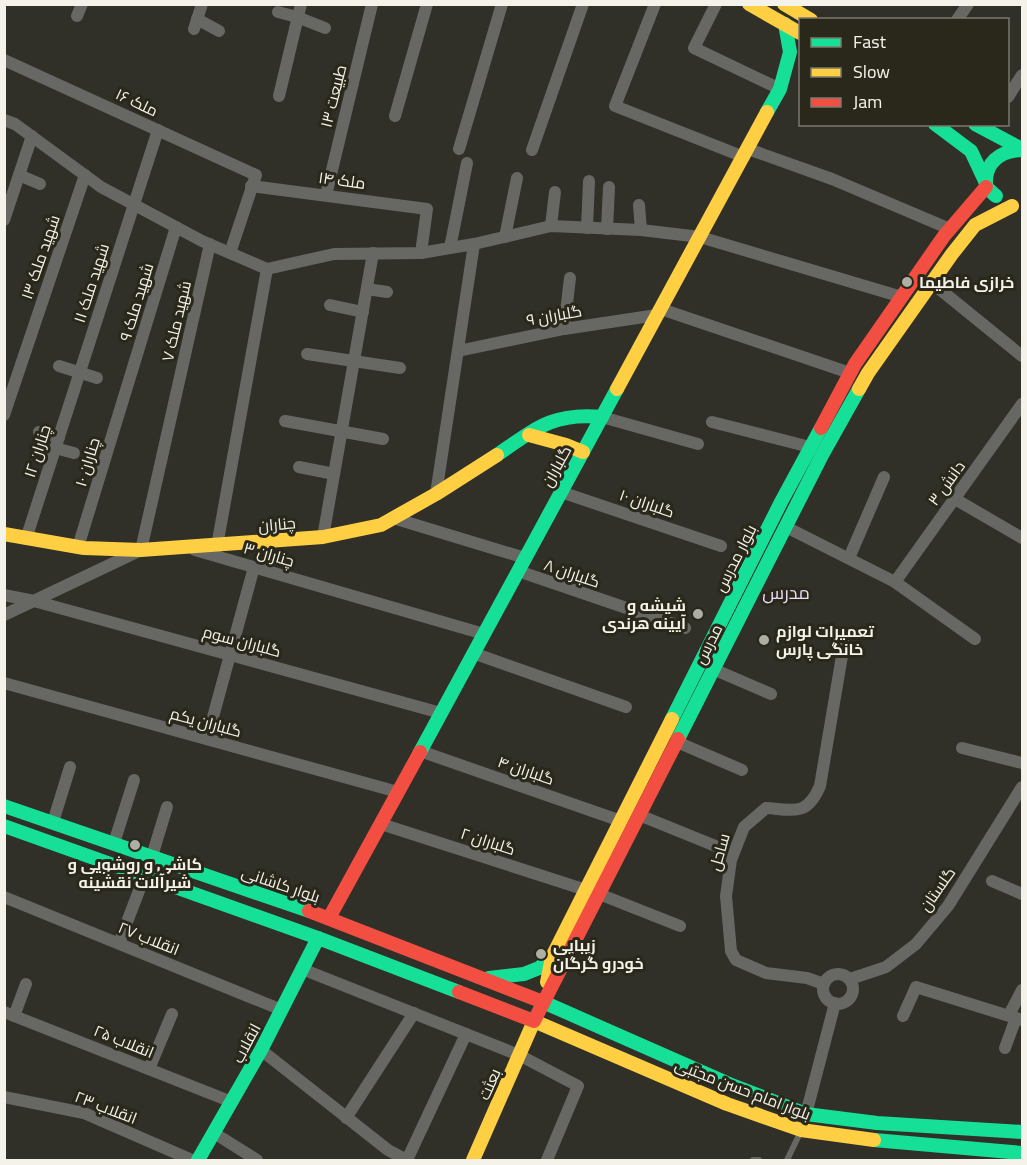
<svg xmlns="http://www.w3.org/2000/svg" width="1027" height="1165" font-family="Georgia,Cairo,serif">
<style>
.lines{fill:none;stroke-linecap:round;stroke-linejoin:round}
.lane{stroke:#676764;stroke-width:6}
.street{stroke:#676764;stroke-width:12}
.fast{stroke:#16e098;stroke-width:14}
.slow{stroke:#ffcf43;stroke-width:14}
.jam{stroke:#f24e42;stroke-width:14}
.poi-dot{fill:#afaea5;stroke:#2a281a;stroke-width:2}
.labels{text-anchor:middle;stroke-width:6;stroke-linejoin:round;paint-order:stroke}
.street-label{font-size:16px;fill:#f4f2e9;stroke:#2a281a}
.poi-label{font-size:16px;font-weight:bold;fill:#f4f2e9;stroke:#2a281a;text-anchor:start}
.neighbourhood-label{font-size:18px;fill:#ecddf8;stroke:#2a281a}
</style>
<rect width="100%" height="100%" fill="#302f28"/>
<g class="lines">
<g class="lane">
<path d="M753,1160h6"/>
<path d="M787,1160l14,-29"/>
</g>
<g class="street">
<path d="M655,4l-40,102 129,51"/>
<path d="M716,4l-22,44 86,41"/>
<path d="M278,12l19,5 28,11"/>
<path d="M77,16l5,-12"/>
<path d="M197,19l22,12"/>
<path d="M957,20l11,-16"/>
<path d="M194,29l8,-25"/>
<path d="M4,60l252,115 -26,78"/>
<path d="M279,96l22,-92"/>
<path d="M1008,97l14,-22"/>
<path d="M395,116l32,-112"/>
<path d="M4,120l11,4 86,63 101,54 65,28 67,-15 87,-1 53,-9 77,-18 90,4 59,7 202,60"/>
<path d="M459,149l43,-145"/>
<path d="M748,149l84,30 118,50"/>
<path d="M532,150l51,-146"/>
<path d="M19,175l21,9"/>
<path d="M251,186l176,23 -6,44"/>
<path d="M326,195l46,-191"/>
<path d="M639,205l2,25"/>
<path d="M4,220l28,-84"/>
<path d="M551,226l4,-34"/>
<path d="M587,228l2,-47"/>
<path d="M607,229l2,-42"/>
<path d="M505,237l12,-59"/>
<path d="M450,248l17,-85"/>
<path d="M932,283l90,73"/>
<path d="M367,289l20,3"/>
<path d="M330,305l33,7"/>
<path d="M661,309l189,64"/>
<path d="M564,329l6,-51"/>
<path d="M458,351l106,-22 93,-14"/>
<path d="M307,354l93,14"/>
<path d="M59,366l38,12"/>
<path d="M4,415l81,-240"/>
<path d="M602,417l96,27"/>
<path d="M285,421l98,18"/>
<path d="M712,422l98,25"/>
<path d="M39,432l20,5"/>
<path d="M55,448l19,5"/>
<path d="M299,467l35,7"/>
<path d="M561,492l160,54"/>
<path d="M436,494l38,-250"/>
<path d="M955,499l67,39"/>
<path d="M393,518l132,40"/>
<path d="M786,527l109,55 80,57"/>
<path d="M323,537l50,-284"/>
<path d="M26,539l132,-409"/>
<path d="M217,546l50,-277"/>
<path d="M78,547l98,-320"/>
<path d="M195,550l289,84"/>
<path d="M849,558l35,-81"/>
<path d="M518,571l167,57"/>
<path d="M895,582l127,-178"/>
<path d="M4,595l30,6 407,112"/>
<path d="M4,615l137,-65 69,-306"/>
<path d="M473,653l153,54"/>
<path d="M713,669l58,25"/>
<path d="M4,683l394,109"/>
<path d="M207,739l47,-172"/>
<path d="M677,742l65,28"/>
<path d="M962,748l60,15"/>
<path d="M420,751l201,70"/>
<path d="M639,815l79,32"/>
<path d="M53,822l17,-55"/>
<path d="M381,824l205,66"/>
<path d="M114,843l20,-63"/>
<path d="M152,856l15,-49"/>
<path d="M992,881l30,13"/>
<path d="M599,894l81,32"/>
<path d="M4,897l278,113"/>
<path d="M119,943l26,-68"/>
<path d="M302,969l217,86 59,31 -31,74"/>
<circle cx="838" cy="989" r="15"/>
<path d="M850,979l36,-12 30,-23 32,-38 74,-119"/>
<path d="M824,984l-17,-6 -41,-5 -30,-13 -5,-9 -5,-55 5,-36 13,-33 22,-19c29,2 41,8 54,-22l24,-142"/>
<path d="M4,1012l228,90"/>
<path d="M1009,1015l13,-25"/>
<path d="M14,1016l12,-32"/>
<path d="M903,1016l13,-29 106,33"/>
<path d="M1005,1048l11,-30"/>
<path d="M261,1050l127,100 19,10"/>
<path d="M149,1069l23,-55"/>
<path d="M4,1097l80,16 108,47"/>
<path d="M806,1114l29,-111"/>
<path d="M346,1118l68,-105"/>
<path d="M214,1133l43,27"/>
<path d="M407,1160l59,-126"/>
</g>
<g class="fast">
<path d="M767,112l13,-23 10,-37 -5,-28"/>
<path d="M935,124l36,27 15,32"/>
<path d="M975,124l47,25"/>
<path d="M996,196l-10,-9c-2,-24 13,-36 36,-37"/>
<path d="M497,455c38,-26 56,-43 105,-38"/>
<path d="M672,719l109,-217 40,-74"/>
<path d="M678,739l144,-284 37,-66"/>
<path d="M420,752l197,-363"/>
<path d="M4,806l305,105"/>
<path d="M4,826l314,112 141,54"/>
<path d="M489,978l35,-4 15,-6 13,-11"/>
<path d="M543,1002l186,82 77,30 71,9 145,9"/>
<path d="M874,1140l148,13"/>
<path d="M198,1160l63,-110 57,-112"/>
</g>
<g class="slow">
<path d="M749,4l51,29"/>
<path d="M784,4l27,16"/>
<path d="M617,389l150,-277"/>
<path d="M859,389l9,-16 84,-119 23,-29 37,-19"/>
<path d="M529,435l37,10 17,7"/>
<path d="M4,534l80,14 57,2 182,-13 58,-12 55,-31 61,-39"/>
<path d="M547,982l5,-25 120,-238"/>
<path d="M473,1160l61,-139 193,83 74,26 73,10"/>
</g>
<g class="jam">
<path d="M821,428l34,-64 89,-128 42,-49"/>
<path d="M309,911l234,91"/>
<path d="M329,918l91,-166"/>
<path d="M459,992l75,29 144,-282"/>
</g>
</g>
<g class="poi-dot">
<circle cx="907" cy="282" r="6"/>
<circle cx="698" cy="614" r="6"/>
<circle cx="764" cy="640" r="6"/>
<circle cx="135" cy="845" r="6"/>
<circle cx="541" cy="954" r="6"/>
</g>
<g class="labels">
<g class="street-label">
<text transform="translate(333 96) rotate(-76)" y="6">طبیعت ۱۳</text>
<text transform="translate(137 102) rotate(25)" y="6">ملک ۱۶</text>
<text transform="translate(342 180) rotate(8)" y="6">ملک ۱۴</text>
<text transform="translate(40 257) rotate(-71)" y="6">شهید ملک ۱۳</text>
<text transform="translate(91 283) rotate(-72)" y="6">شهید ملک ۱۱</text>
<text transform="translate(136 302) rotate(-73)" y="6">شهید ملک ۹</text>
<text transform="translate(554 315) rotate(-10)" y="6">۹ گلباران</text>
<text transform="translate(176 321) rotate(-77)" y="6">شهید ملک ۷</text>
<text transform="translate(37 451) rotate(-72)" y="6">چناران ۱۲</text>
<text transform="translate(87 462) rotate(-73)" y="6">چناران ۱۰</text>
<text transform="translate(556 466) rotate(-61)" y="6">گلباران</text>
<text transform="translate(946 483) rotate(-54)" y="6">دانش ۳</text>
<text transform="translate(647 503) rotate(19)" y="6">گلباران ۱۰</text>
<text transform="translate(277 524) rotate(-5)" y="6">چناران</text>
<text transform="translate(269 554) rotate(16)" y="6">چناران ۳</text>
<text transform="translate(735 558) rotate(-63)" y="6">بلوار مدرس</text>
<text transform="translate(572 573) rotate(19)" y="6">گلباران ۸</text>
<text transform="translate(242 641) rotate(15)" y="6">گلباران سوم</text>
<text transform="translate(708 644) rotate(-63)" y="6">مدرس</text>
<text transform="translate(206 722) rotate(15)" y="6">گلباران یکم</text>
<text transform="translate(526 770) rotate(19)" y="6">گلباران ۴</text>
<text transform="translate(488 841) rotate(18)" y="6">گلباران ۲</text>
<text transform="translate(719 852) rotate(-74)" y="6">ساحل</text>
<text transform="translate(281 884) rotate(19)" y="6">بلوار کاشانی</text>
<text transform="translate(937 889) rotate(-55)" y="6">گلستان</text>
<text transform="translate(149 938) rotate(22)" y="6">انقلاب ۲۷</text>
<text transform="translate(124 1041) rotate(22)" y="6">انقلاب ۲۵</text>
<text transform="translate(246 1043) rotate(-62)" y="6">انقلاب</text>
<text transform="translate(489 1084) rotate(-66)" y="6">بعثت</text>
<text transform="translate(743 1089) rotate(21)" y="6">بلوار امام حسن مجتبی</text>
<text transform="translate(106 1107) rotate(21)" y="6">انقلاب ۲۳</text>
</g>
<g class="poi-label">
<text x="919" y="288">خرازی فاطیما</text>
<text x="686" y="611" text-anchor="end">شیشه و<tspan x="686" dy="18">آیینه هرندی</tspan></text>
<text x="776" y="637">تعمیرات لوازم<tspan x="776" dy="18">خانگی پارس</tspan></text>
<text x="135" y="870" text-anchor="middle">کاشی و روشویی و<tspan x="135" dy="18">شیرآلات نقشینه</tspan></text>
<text x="553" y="951">زیبایی<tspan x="553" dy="18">خودرو گرگان</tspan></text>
</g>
<g class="neighbourhood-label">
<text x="786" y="599">مدرس</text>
</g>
</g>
<rect width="1027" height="1165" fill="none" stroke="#f4f2e9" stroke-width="12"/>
<rect x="799" y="18" width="210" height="108" fill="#2a281a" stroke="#7b796d" stroke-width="1.5"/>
<rect x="811" y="38" width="30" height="9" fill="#16e098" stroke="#7b796d" stroke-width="1.5"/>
<text x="853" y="48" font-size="18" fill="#f4f2e9">Fast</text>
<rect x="811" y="68" width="30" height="9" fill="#ffcf43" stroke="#7b796d" stroke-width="1.5"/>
<text x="853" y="78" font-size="18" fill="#f4f2e9">Slow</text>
<rect x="811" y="98" width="30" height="9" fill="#f24e42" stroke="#7b796d" stroke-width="1.5"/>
<text x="853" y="108" font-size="18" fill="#f4f2e9">Jam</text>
</svg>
